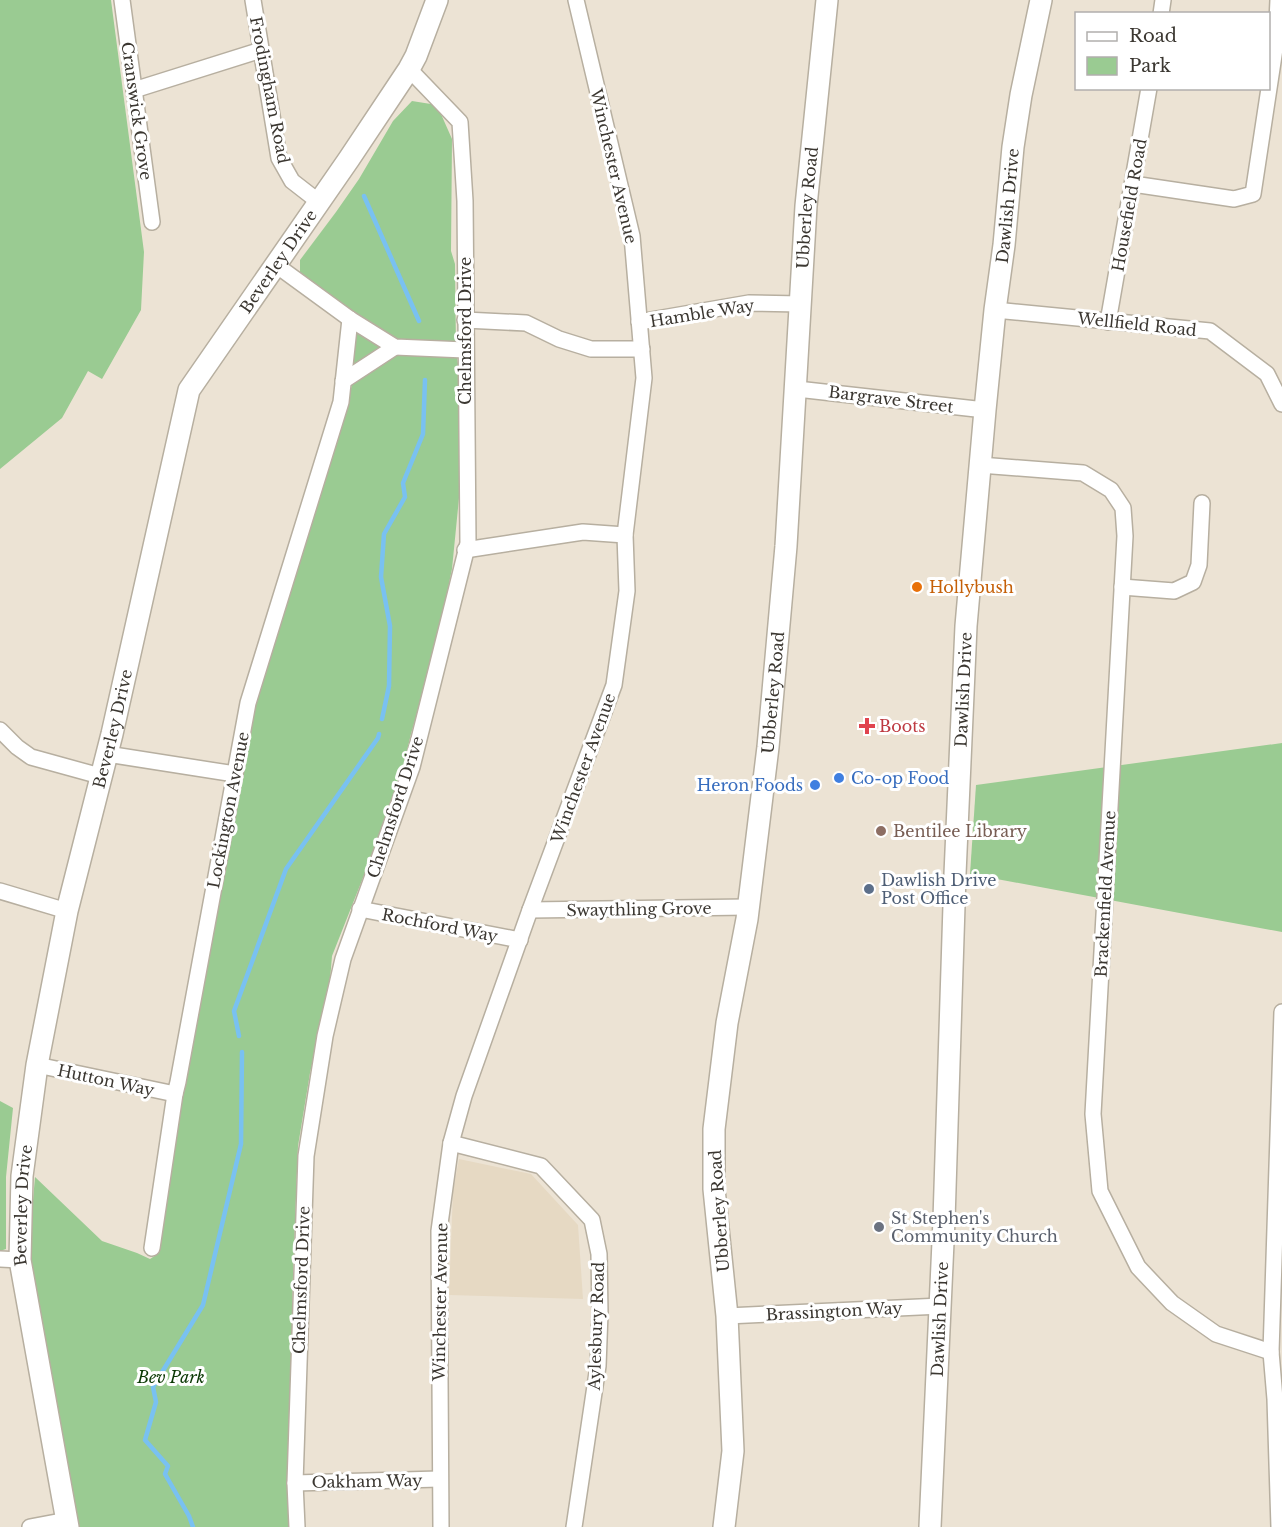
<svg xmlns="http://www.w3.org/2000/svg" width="1282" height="1527" font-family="'Libre Baskerville',serif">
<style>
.built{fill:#e6d9c3}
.green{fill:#9acb92}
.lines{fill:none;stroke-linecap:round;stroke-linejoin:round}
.stream{stroke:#79c1f1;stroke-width:4.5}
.street-casing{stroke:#b7afa0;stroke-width:18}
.secondary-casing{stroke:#b7afa0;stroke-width:24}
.street{stroke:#fff;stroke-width:15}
.secondary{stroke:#fff;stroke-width:21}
.food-dot{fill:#e8710a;stroke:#fff;stroke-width:2}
.health-dot{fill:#e0444e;stroke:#fff;stroke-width:2}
.shop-dot{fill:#3f7fe0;stroke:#fff;stroke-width:2}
.education-dot{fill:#8d6e63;stroke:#fff;stroke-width:2}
.service-dot{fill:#5c6f8a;stroke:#fff;stroke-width:2}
.worship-dot{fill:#6b7280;stroke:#fff;stroke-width:2}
.labels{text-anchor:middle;stroke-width:6;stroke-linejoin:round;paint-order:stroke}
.street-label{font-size:16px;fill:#3b3731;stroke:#fff}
.food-label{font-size:16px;fill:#c56008;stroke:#fff;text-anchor:start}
.health-label{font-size:16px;fill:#be3a42;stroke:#fff;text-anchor:start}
.shop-label{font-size:16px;fill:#366cbe;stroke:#fff;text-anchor:start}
.education-label{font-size:16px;fill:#785e54;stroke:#fff;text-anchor:start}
.service-label{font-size:16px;fill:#4e5e75;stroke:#fff;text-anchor:start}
.worship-label{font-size:16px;fill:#5b616d;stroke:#fff;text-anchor:start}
.park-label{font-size:16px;font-style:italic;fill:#0a3803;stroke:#fff}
</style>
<rect width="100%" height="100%" fill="#ece3d4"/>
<path class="built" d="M459,1159l72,15 47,51 5,74 -134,-4 4,-104z"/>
<g class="green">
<path d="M0,0h111l33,252 -3,58 -39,69 -14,-8 -26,47 -62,51z"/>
<path d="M412,101l25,4 15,34 -1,112 4,13 1,86 4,27 -1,121 -7,71 -17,83 -24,82 -14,58 -65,164 -3,36 -19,81 -12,73 -5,129 -5,252h-212l-48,-269 7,-81 67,64 35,12 13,6 9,-6 12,-101 89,-476 92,-291 5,-70 -57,-40v-15l36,-48 23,-33 34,-58z"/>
<path d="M1282,743v189l-312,-58 6,-89z"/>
<path d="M0,1101l13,7 -7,69v72l-6,2z"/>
</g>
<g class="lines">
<g class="stream">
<path d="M364,196l55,125"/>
<path d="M382,719l7,-33 1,-60 -9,-49 3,-43 21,-37 -2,-14 20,-49 2,-54"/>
<path d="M239,1036l-5,-25 52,-142 92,-131 1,-4"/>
<path d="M193,1527l-4,-11 -24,-42 3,-8 -23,-26 11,-38 -3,-15 50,-82 38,-161 1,-92"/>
</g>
<g class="street-casing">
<g id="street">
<path d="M122,0l30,222"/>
<path d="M253,0l26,158 13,23 27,21"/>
<path d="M1161,14l2,-14"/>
<path d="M134,90l127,-40"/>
<path d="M1133,184l101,15 19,-5 23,-152 2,-42"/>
<path d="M276,265l74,54 45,28 70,3"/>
<path d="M995,310l215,21 57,43 15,30"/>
<path d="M465,320l61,3 33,16 32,10h51"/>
<path d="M639,322l110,-19 52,1"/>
<path d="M1108,322l41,-234"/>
<path d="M343,381l52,-34"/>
<path d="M797,389l188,21"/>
<path d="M980,465l103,8 28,17 12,18 2,28 -32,578 7,77 38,76 34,36 44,31 55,18"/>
<path d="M465,550l118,-18 42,3"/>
<path d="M1122,587l52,4 19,-9 6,-17 3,-62"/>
<path d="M0,730l17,17 14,10 69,19"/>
<path d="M107,754l128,20"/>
<path d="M0,891l67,20"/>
<path d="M360,909l160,31"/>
<path d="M530,910l218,-3"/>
<path d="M37,1065l138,29"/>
<path d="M451,1143l90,23 51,54 7,34 1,59 -2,53 -24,161"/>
<path d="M152,1248l23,-154 3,-12 70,-379 93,-301 9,-83"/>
<path d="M0,1259l20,1"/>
<path d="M727,1316l214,-10"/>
<path d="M295,1483l144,-4"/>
<path d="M30,1527l37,-7"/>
<path d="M297,1527l-2,-44 11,-327 19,-120 18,-77 69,-192 56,-224 -3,-342 -5,-79 -51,-53"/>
<path d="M441,1527l-2,-296 12,-88 13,-47 66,-186 84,-225 13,-94 -2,-56 19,-157 -12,-142 -56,-236"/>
<path d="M1279,1527l-4,-128 -4,-47 11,-340"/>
</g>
</g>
<g class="secondary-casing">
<g id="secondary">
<path id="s1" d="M68,1527l-48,-267 2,-84 15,-111 30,-154 45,-177 77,-344 160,-231 60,-90 7,-13 21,-56"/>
<path id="s2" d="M724,1527l9,-76 -6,-135 -13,-127v-60l13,-106 20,-104 21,-172 18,-201 20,-340 21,-206"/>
<path id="s3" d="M930,1527l14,-307 11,-346 11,-248 19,-216 10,-100 9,-65 9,-98 8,-52 20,-95"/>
</g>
</g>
<use href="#street" class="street"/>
<use href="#secondary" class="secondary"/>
</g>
<circle class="food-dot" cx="917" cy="587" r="6"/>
<path class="health-dot" d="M864 717h6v6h6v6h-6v6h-6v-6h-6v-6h6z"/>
<g class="shop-dot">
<circle cx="839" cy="778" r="6"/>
<circle cx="815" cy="785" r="6"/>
</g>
<circle class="education-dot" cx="881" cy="831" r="6"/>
<circle class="service-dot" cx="869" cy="889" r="6"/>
<circle class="worship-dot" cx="879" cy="1227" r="6"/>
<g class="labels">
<g class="street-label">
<text transform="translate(270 90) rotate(79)" y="6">Frodingham Road</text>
<text transform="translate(137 111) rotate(82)" y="6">Cranswick Grove</text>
<text transform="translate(614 166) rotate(77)" y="6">Winchester Avenue</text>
<text dy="6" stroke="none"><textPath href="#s3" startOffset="1324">Dawlish Drive</textPath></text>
<text transform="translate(1129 205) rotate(-80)" y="6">Housefield Road</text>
<text dy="6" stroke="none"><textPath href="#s2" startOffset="1326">Ubberley Road</textPath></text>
<text dy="6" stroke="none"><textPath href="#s1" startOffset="1316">Beverley Drive</textPath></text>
<text transform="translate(702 313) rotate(-9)" y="6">Hamble Way</text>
<text transform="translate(1137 324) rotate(6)" y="6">Wellfield Road</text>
<text transform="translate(465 331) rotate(-90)" y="6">Chelmsford Drive</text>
<text transform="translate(891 399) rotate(7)" y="6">Bargrave Street</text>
<text dy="6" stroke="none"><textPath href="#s3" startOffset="838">Dawlish Drive</textPath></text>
<text dy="6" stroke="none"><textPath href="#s2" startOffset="840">Ubberley Road</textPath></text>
<text dy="6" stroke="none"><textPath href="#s1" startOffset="812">Beverley Drive</textPath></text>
<text transform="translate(583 768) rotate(-70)" y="6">Winchester Avenue</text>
<text transform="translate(395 807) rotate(-72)" y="6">Chelmsford Drive</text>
<text transform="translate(228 810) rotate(-79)" y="6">Lockington Avenue</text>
<text transform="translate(1105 894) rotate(-87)" y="6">Brackenfield Avenue</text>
<text transform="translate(639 909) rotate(-1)" y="6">Swaythling Grove</text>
<text transform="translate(440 925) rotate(11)" y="6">Rochford Way</text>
<text transform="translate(106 1080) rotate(12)" y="6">Hutton Way</text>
<text dy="6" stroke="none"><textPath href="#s1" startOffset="326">Beverley Drive</textPath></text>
<text transform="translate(719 1211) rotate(-94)" y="6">Ubberley Road</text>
<text transform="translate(301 1280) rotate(-88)" y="6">Chelmsford Drive</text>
<text transform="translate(440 1302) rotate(-89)" y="6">Winchester Avenue</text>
<text transform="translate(834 1311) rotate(-3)" y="6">Brassington Way</text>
<text dy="6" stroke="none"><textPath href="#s3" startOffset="208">Dawlish Drive</textPath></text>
<text transform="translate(596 1326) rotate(-88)" y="6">Aylesbury Road</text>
<text transform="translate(367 1481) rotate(-1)" y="6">Oakham Way</text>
</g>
<g class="food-label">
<text x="929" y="593">Hollybush</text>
</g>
<g class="health-label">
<text x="879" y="732">Boots</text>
</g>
<g class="shop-label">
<text x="851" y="784">Co-op Food</text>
<text x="803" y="791" text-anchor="end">Heron Foods</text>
</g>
<g class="education-label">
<text x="893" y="837">Bentilee Library</text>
</g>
<g class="service-label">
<text x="881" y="886">Dawlish Drive<tspan x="881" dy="18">Post Office</tspan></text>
</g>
<g class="worship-label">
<text x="891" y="1224">St Stephen's<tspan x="891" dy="18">Community Church</tspan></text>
</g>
<g class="park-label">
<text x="171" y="1383">Bev Park</text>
</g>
</g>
<rect x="1075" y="12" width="195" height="78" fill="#ffffff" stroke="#b1afad" stroke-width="1.5"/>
<rect x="1087" y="32" width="30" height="9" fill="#ffffff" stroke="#b1afad" stroke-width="1.5"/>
<text x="1129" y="42" font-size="18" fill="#3b3731">Road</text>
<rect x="1087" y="57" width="30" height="18" fill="#9acb92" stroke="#b1afad" stroke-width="1.5"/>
<text x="1129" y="72" font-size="18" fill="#3b3731">Park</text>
</svg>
